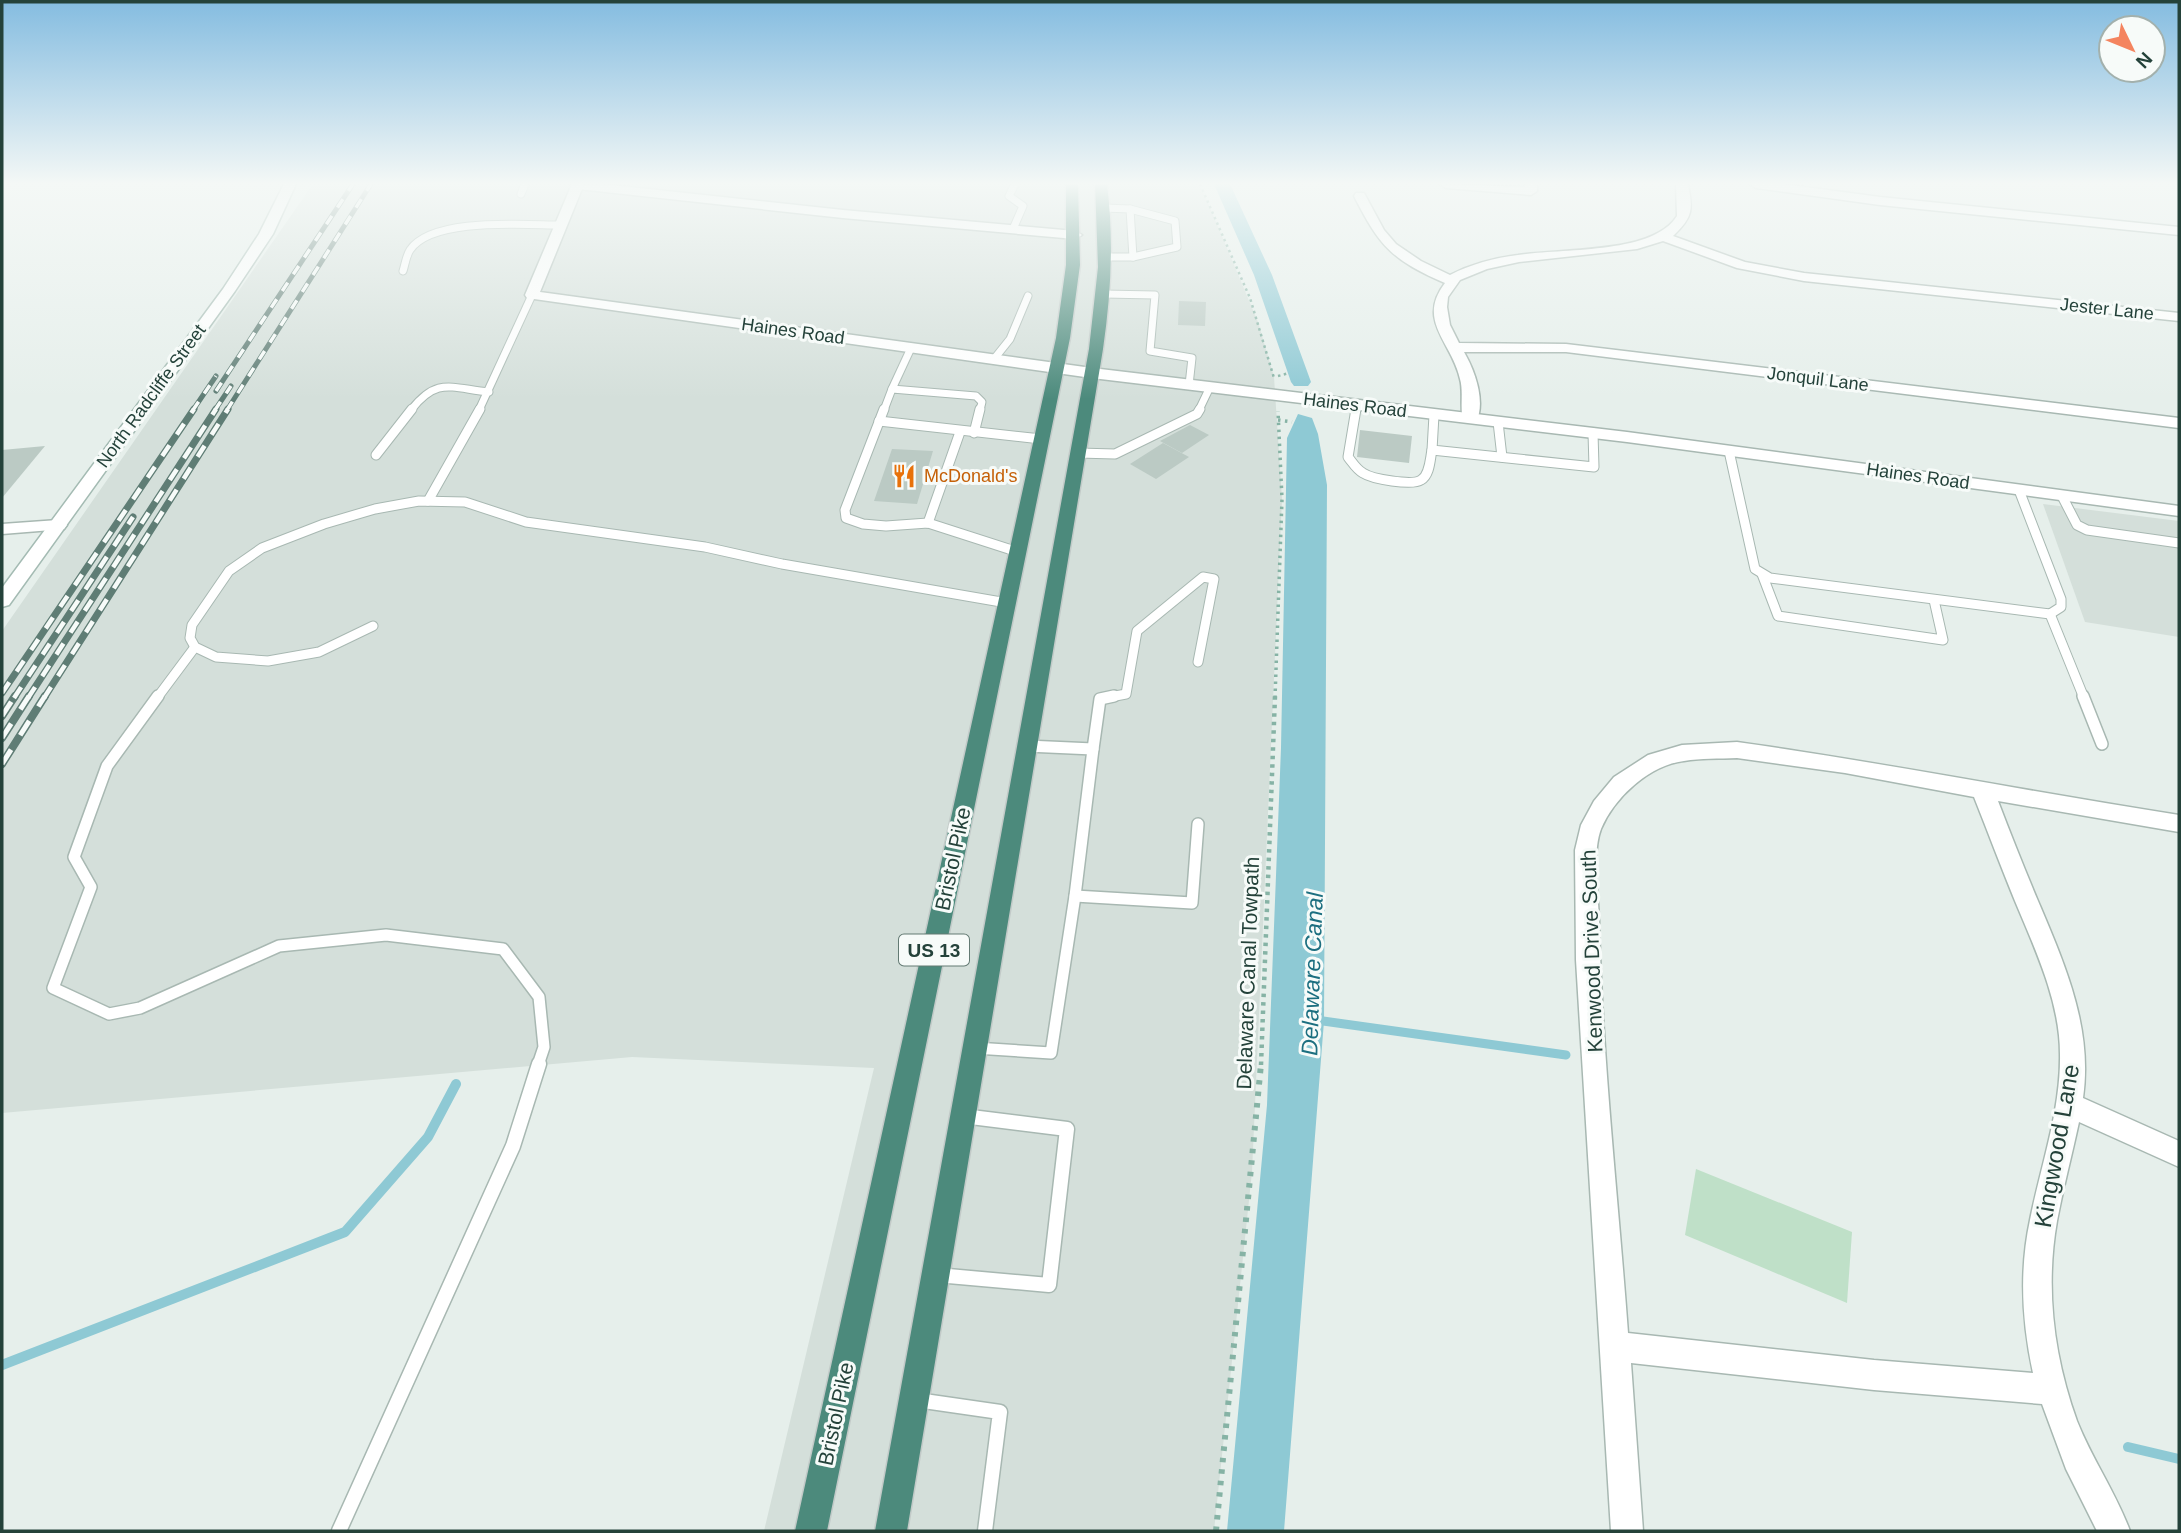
<svg xmlns="http://www.w3.org/2000/svg" width="2181" height="1533" font-family="Helvetica,sans-serif">
<style>
.built{fill:#d4dfda}
.green{fill:#bfe0c8}
.water{fill:#8ec9d4}
.lines{fill:none;stroke-linecap:round;stroke-linejoin:round}
.stream-far1{stroke:#8ec9d4;stroke-width:9}
.stream{stroke:#8ec9d4;stroke-width:10}
.canal{fill:#8ec9d4;fill-rule:evenodd}
.building{fill:#bbcac4}
.service-far3-casing{stroke:#a8b8b2;stroke-width:9}
.service-far2-casing{stroke:#a8b8b2;stroke-width:11}
.service-far1-casing{stroke:#a8b8b2;stroke-width:14}
.service-casing{stroke:#a8b8b2;stroke-width:17}
.minor-casing{stroke:#a8b8b2;stroke-width:3}
.tertiary-casing{stroke:#a8b8b2;stroke-width:3}
.secondary-casing{stroke:#a4bbb3;stroke-width:3}
.trunk-casing{stroke:#c2cac8;stroke-width:3}
.path-far3{stroke:#86b3a5;stroke-width:2.5;stroke-dasharray:2.5 3.5;stroke-linecap:butt}
.path-far2{stroke:#86b3a5;stroke-width:3.5;stroke-dasharray:2.5 4.5;stroke-linecap:butt}
.path-far1{stroke:#86b3a5;stroke-width:4.5;stroke-dasharray:3.5 5;stroke-linecap:butt}
.path{stroke:#86b3a5;stroke-width:6;stroke-dasharray:4.5 7;stroke-linecap:butt}
.service-far3{stroke:#fff;stroke-width:7}
.service-far2{stroke:#fff;stroke-width:9}
.service-far1{stroke:#fff;stroke-width:11}
.service{stroke:#fff;stroke-width:14}
.minor{fill:#fff;fill-rule:evenodd}
.tertiary{fill:#fff;fill-rule:evenodd}
.secondary{fill:#fff;fill-rule:evenodd}
.trunk{fill:#4c8a7c;fill-rule:evenodd}
.rail-far2-casing{stroke:#5f7d75;stroke-width:5}
.rail-far1-casing{stroke:#5f7d75;stroke-width:7}
.rail-casing{stroke:#5f7d75;stroke-width:8}
.rail-far2{stroke:#f7fbf9;stroke-width:3.5;stroke-dasharray:10;stroke-linecap:butt}
.rail-far1{stroke:#f7fbf9;stroke-width:4.5;stroke-dasharray:13;stroke-linecap:butt}
.rail{stroke:#f7fbf9;stroke-width:5;stroke-dasharray:17;stroke-linecap:butt}
.labels{text-anchor:middle;stroke-width:6;stroke-linejoin:round;paint-order:stroke}
.far-street-label{font-size:18px;fill:#24423a;stroke:#f7fbf9}
.far-food-label{font-size:18px;fill:#c56008;stroke:#f7fbf9;text-anchor:start}
.shield{fill:#f7fbf9;stroke:#637a73;stroke-width:2}
.shield-label{font-size:19px;font-weight:bold;fill:#24423a}
.street-label{font-size:21px;fill:#24423a;stroke:#f7fbf9}
.water-label{font-size:23px;font-style:italic;fill:#1c6f80;stroke:#f7fbf9}
.near-street-label{font-size:24px;fill:#24423a;stroke:#f7fbf9}
</style>
<rect width="100%" height="100%" fill="#e6efeb"/>
<g class="built">
<path d="M313,184h887l58,138 16,55 8,122 -30,673 -38,359h-450l110,-463 -242,-11 -630,56v-482z"/>
<path d="M2043,504l136,17v116l-94,-15z"/>
</g>
<path class="green" d="M1696,1169l156,63 -5,71 -162,-68z"/>
<path class="water" d="M1298,414l14,4 6,16 9,51 -3,536 -40,510h-57l40,-426 14,-357 6,-310z"/>
<g class="lines">
<path class="stream-far1" d="M1316,1020l250,35"/>
<g class="stream">
<path d="M2,1365l343,-133 83,-95 28,-53"/>
<path d="M2128,1447l51,12"/>
</g>
<path class="canal" d="M1214,184h16l42,91 39,107 -3,4h-14l-3,-4 -37,-107z"/>
</g>
<g class="building">
<path d="M1179,301l27,1 -1,24 -27,-1z"/>
<path d="M1190,425l19,10 -27,18 -22,-12z"/>
<path d="M1360,430l52,6 -3,27 -52,-6z"/>
<path d="M1163,443l26,14 -33,22 -26,-15z"/>
<path d="M45,446l-43,52v-48z"/>
<path d="M892,449l41,2 -16,53 -43,-3z"/>
</g>
<g class="lines">
<g class="service-far3-casing">
<g id="service-far3">
<path d="M521,194l4,-10"/>
<path d="M1104,208l26,1 3,48h-27"/>
<path d="M1130,209l45,12 2,26 -44,10"/>
<path d="M1013,229l10,-23 -14,-10 6,-12"/>
<path d="M403,271c2,-6 3,-15 7,-21 22,-33 115,-25 151,-25"/>
<path d="M1104,294l51,1 -5,56 42,7 -3,27"/>
<path d="M994,359l16,-20 18,-43"/>
<path d="M892,389l19,-41"/>
<path d="M411,410c26,-33 39,-22 78,-18"/>
<path d="M479,410l53,-115"/>
<path d="M884,410l8,-21 84,7 6,6 -2,8"/>
<path d="M1199,410l11,-23"/>
<path d="M1356,410l1,-5"/>
</g>
</g>
<g class="service-far2-casing">
<g id="service-far2">
<path d="M884,409l-39,101 1,8 17,6 23,2 42,-3 90,29"/>
<path d="M1356,409l-8,48c5,6 8,12 15,16 9,6 49,13 58,7 9,-5 9,-21 11,-30"/>
<path d="M1434,415l-2,35 162,17 -1,-34"/>
<path d="M879,421l162,18"/>
<path d="M1498,422l4,35"/>
<path d="M974,433l6,-24"/>
<path d="M1729,451l26,118 15,9 280,36 11,-7v-8l-42,-109"/>
<path d="M1078,453l37,1 82,-40 3,-5"/>
<path d="M376,455l36,-46"/>
<path d="M2062,496l15,29 10,5 92,13"/>
<path d="M428,501l52,-92"/>
<path d="M928,523l32,-91"/>
<path d="M1762,574l16,42 165,24 -9,-40"/>
<path d="M2050,614l34,84"/>
<path d="M373,626l-54,26 -51,9 -52,-4 -21,-10 -5,-9 2,-13 37,-54 33,-23 62,-24 51,-15 44,-8 46,1 61,20 179,25 77,17 225,39"/>
<path d="M157,698l38,-51"/>
<path d="M1105,698l21,-4 11,-63 66,-54 11,2 -16,83"/>
</g>
</g>
<g class="service-far1-casing">
<g id="service-far1">
<path d="M158,696l-51,70 -33,91 17,30 -38,101 56,26 31,-6 139,-62 107,-11 117,14 36,48 5,50 -6,18"/>
<path d="M2083,696l19,48"/>
<path d="M1093,749l7,-50 14,-3"/>
<path d="M1075,896l117,7 6,-79"/>
<path d="M975,1048l76,5 24,-157 18,-147 -66,-3"/>
</g>
</g>
<g class="service-casing">
<g id="service">
<path d="M937,1275l112,10 18,-156 -104,-13"/>
<path d="M917,1400l83,12 -15,119"/>
<path d="M339,1531l174,-385 26,-82"/>
</g>
</g>
<g class="minor-casing">
<g id="minor">
<path d="M602,184l241,26 232,21 7,4 -7,4 -232,-21 -265,-29 -6,-4z"/>
<path d="M1440,184l85,3v-3h12v7l-6,4 -85,-7z"/>
<path d="M1676,184h12c5,26 5,33 -15,52l72,26 59,11 375,40v8l-375,-40 -67,-13 -74,-27 -26,8 -118,13 -32,7 -27,11 -12,17 -1,10 3,18 9,18 107,1 613,74v10l-613,-76h-102c11,19 22,50 12,70h-12c-5,-11 0,-30 -4,-43 -8,-37 -44,-58 -15,-96 -53,-23 -65,-36 -91,-87l2,-3h8l20,37 12,14 25,17 29,14c21,-11 44,-17 68,-20 42,-7 135,0 159,-39z"/>
<path d="M1750,184h33l97,13 299,30v8l-299,-30 -124,-17z"/>
<path d="M58,520l6,1 3,4 -3,4 -62,5v-10z"/>
<path d="M1737,742c149,21 294,50 442,73v17l-181,-31c13,34 26,67 40,100 27,64 55,127 45,197l96,43v26l-100,-45c-7,33 -16,66 -22,99 -12,68 -3,136 20,200 15,38 39,72 53,110h-33l-31,-62 -24,-65 -168,-14 -243,-27 12,168h-32l-35,-571 -1,-110 6,-25 13,-24 20,-24 34,-22 34,-10zM1737,758l108,15 129,24c14,35 27,70 41,104 20,48 45,100 45,153 1,56 -19,111 -30,166 -11,51 -8,102 3,153l-159,-13 -246,-27c-10,-137 -26,-276 -29,-414 -1,-25 -7,-67 2,-90 13,-31 48,-64 83,-68 17,-3 35,-2 53,-3z"/>
</g>
</g>
<g class="tertiary-casing">
<path id="tertiary" d="M572,184h12l-44,108 552,76 535,64 552,74v10l-552,-74 -535,-64 -565,-80 -2,-3z"/>
</g>
<g class="secondary-casing">
<path id="secondary" d="M284,184h12l-23,50 -38,57 -226,314 -7,2v-19l221,-299 36,-55z"/>
</g>
<g class="trunk-casing">
<g id="trunk">
<path d="M1066,184h12l2,81 -10,73 -243,1193h-32l261,-1193 10,-73z"/>
<path d="M1095,184h12c7,56 4,110 -4,165l-196,1182h-32l214,-1182 9,-82z"/>
</g>
</g>
<g class="path-far3">
<path d="M1200,184l50,114 24,80"/>
<path d="M1278,376l11,-3"/>
</g>
<g class="path-far2">
<path d="M1278,420l14,2"/>
<path d="M1275,698l7,-199 -4,-88"/>
</g>
<path class="path-far1" d="M1261,1065l14,-369"/>
<path class="path" d="M1216,1531l45,-467"/>
<use href="#service-far3" class="service-far3"/>
<use href="#service-far2" class="service-far2"/>
<use href="#service-far1" class="service-far1"/>
<use href="#service" class="service"/>
<use href="#minor" class="minor"/>
<use href="#tertiary" class="tertiary"/>
<use href="#secondary" class="secondary"/>
<use href="#trunk" class="trunk"/>
<g class="rail-far2-casing">
<g id="rail-far2">
<path d="M216,391l137,-207"/>
<path d="M193,410l23,-34"/>
<path d="M215,410l16,-24"/>
<path d="M227,410l144,-226"/>
</g>
</g>
<g class="rail-far1-casing">
<g id="rail-far1">
<path d="M2,693l192,-284"/>
<path d="M14,698l119,-181"/>
<path d="M28,698l188,-289"/>
<path d="M44,698l184,-289"/>
</g>
</g>
<g class="rail-casing">
<g id="rail">
<path d="M2,716l13,-20"/>
<path d="M2,738l27,-42"/>
<path d="M2,764l43,-68"/>
</g>
</g>
<use href="#rail-far2" class="rail-far2"/>
<use href="#rail-far1" class="rail-far1"/>
<use href="#rail" class="rail"/>
</g>
<linearGradient id="sky" x2="0" y2="1"><stop stop-color="#84bce0"/><stop offset="0.46" stop-color="#f4f8f6"/><stop offset="1" stop-color="#f4f8f6" stop-opacity="0"/></linearGradient>
<rect width="2181" height="399" fill="url(#sky)"/>
<defs>
<g id="restaurant-bare" transform="scale(1.89)"><path d="M-5-6h1v4h1v-4h1v4h1v-4h1v5L-1.5 .5V6h-2V.5L-5-1ZM5-6V6H3V1.5H1.5Q1.5-4 5-6Z" fill="#e8710a" stroke="#f7fbf9" stroke-width="2.5" paint-order="stroke"/></g>
</defs>
<g fill-rule="evenodd">
<use href="#restaurant-bare" x="904" y="476"/>
</g>
<g class="labels">
<g class="far-street-label">
<text transform="translate(2107 309) rotate(6)" y="6">Jester Lane</text>
<text transform="translate(793 331) rotate(8)" y="6">Haines Road</text>
<text transform="translate(1818 379) rotate(7)" y="6">Jonquil Lane</text>
<text transform="translate(151 396) rotate(-54)" y="6">North Radcliffe Street</text>
<text transform="translate(1355 405) rotate(7)" y="6">Haines Road</text>
<text transform="translate(1918 476) rotate(8)" y="6">Haines Road</text>
</g>
<g class="far-food-label">
<text x="924" y="482">McDonald's</text>
</g>
<rect class="shield" x="899" y="934.5" width="70" height="31" rx="5"/>
<g class="shield-label">
<text x="934" y="957">US 13</text>
</g>
<g class="street-label">
<text transform="translate(953 859) rotate(-78)" y="7">Bristol Pike</text>
<text transform="translate(1592 951) rotate(-92)" y="7">Kenwood Drive South</text>
<text transform="translate(1248 973) rotate(-88)" y="7">Delaware Canal Towpath</text>
<text transform="translate(836 1414) rotate(-78)" y="7">Bristol Pike</text>
</g>
<g class="water-label">
<text transform="translate(1312 974) rotate(-88)" y="8">Delaware Canal</text>
</g>
<g class="near-street-label">
<text transform="translate(2057 1146) rotate(-80)" y="8">Kingwood Lane</text>
</g>
</g>
<rect width="2181" height="1533" fill="none" stroke="#24423a" stroke-width="7"/>
<g transform="translate(2132 49) rotate(133)"><circle r="33" fill="#f7fbf9" stroke="#a3b1ad" stroke-width="2"/>
<path d="M0-5L12 26L0 18L-12 26Z" fill="#f4845f"/>
<text y="-10" font-size="19" font-weight="bold" text-anchor="middle" fill="#24423a">N</text>
</g>
</svg>
